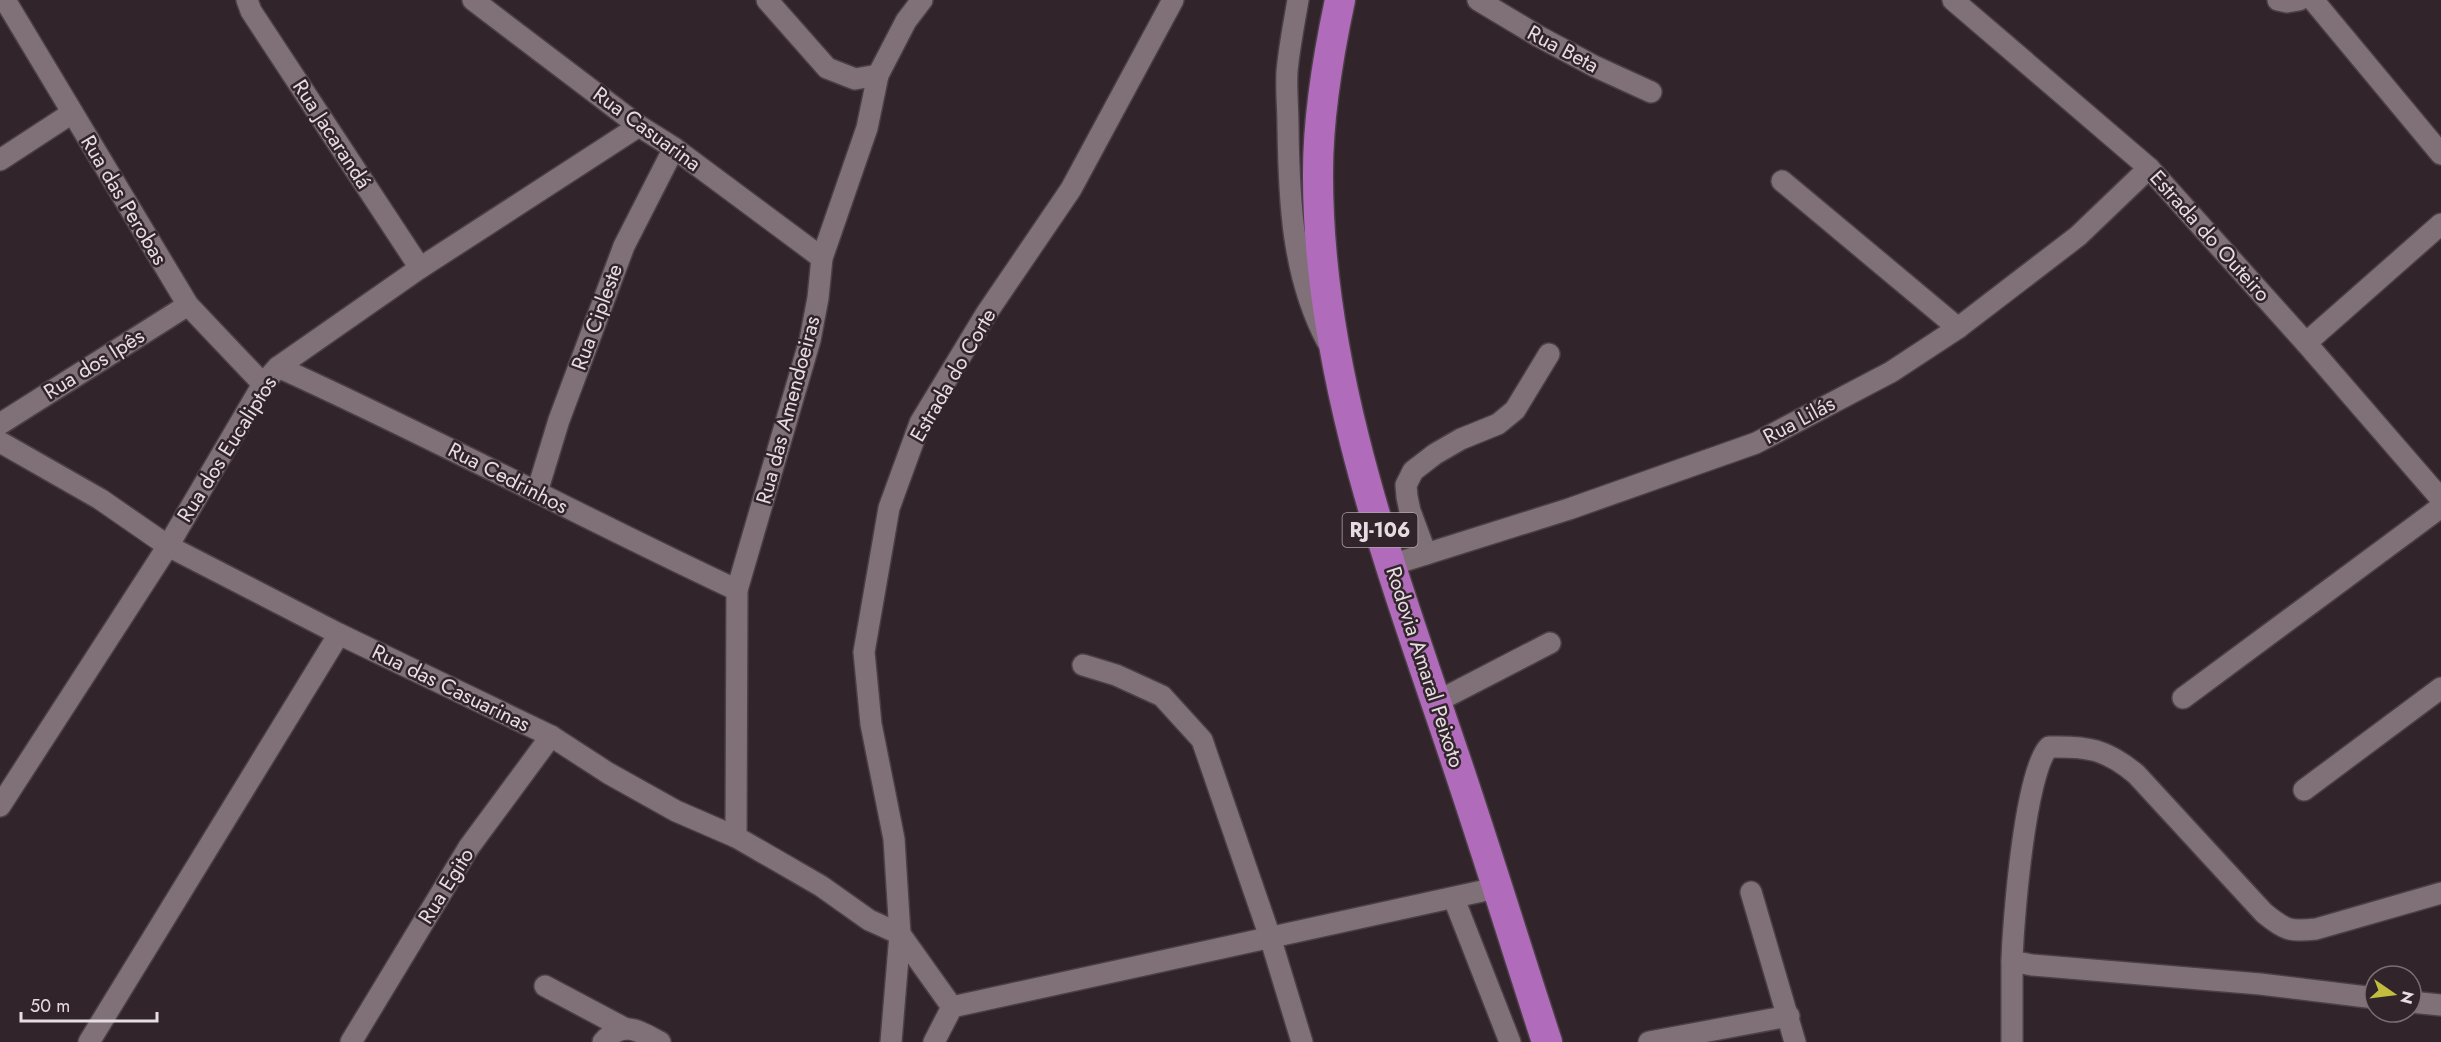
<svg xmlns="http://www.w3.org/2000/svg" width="2441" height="1042" font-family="Jost,sans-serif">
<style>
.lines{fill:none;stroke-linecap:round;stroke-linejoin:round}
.minor-casing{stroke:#4a3f45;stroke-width:24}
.highway-casing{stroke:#4a3f45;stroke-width:33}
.minor{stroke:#807078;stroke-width:21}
.highway{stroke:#b06bbb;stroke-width:30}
.labels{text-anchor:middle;stroke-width:5;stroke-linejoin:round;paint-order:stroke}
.shield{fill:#32242b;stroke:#b0a6aa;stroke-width:1.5}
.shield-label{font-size:20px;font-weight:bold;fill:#e6dde1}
.street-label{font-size:21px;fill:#e6dde1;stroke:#32242b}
</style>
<rect width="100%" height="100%" fill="#32242b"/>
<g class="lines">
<g class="minor-casing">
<g id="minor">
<path d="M5,0l183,305 75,79"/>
<path d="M247,0l4,11 169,257"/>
<path d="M473,0l166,126 35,22 148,110"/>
<path d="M767,0l60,68 28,11 23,-4"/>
<path d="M1298,0c-4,24 -9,48 -11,72 -1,18 1,37 1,55 1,73 4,148 39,214"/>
<path d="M1478,0l60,36 56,30 57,26"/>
<path d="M1953,0l196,168 157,175 135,156"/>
<path d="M2278,0l9,2 12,-2"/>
<path d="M2313,0l128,154"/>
<path d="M0,160l72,-47"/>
<path d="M1782,181l176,147"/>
<path d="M2306,343l135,-119"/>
<path d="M278,367c155,70 305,151 459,223"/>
<path d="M0,424l188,-119"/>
<path d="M0,442l100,57 68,47 171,88 212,102 57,37 68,38 60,26 85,49 48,34 31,14 -9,108"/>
<path d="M537,492l22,-72 65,-174 50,-98"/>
<path d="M1426,554l-16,-43 -3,-14 -1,-12 7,-14 22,-17 26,-15 37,-15 17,-14 34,-56"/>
<path d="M1391,565l178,-56 187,-66 135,-71 67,-44 120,-92 71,-68"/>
<path d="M1083,665l33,10 46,21 40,44 68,197 32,105"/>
<path d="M2183,698l258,-191"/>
<path d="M1436,702l114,-59"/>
<path d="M2304,790l137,-102"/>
<path d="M0,806l168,-260 95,-162 15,-17 142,-99 219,-142"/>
<path d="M736,837l1,-247 73,-250 8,-42 4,-40 45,-130 11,-53 28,-54 16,-21"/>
<path d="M1751,892l44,150"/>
<path d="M1454,899l56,143"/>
<path d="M545,986l81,43"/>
<path d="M2375,998l-115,-14 -228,-19 -20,-4c1,-38 13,-191 37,-214 39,-1 57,2 87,27l128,139c21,17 25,19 52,16l125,-36"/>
<path d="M2411,1002l30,3"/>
<path d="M952,1007l-52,-73 -6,-95 -23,-115 -7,-72 25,-144 31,-85 66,-109 85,-125 102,-189"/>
<path d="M89,1042l250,-408"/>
<path d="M351,1042l118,-195 82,-111"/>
<path d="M603,1042c20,-22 34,-12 57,0"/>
<path d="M934,1042l18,-35 544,-119"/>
<path d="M1649,1042l140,-26"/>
<path d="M2012,1042v-81"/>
</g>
</g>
<g class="highway-casing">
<path id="highway" d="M1340,0c-12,56 -22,114 -22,172 -1,198 71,391 134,577 33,97 63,195 95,293"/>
</g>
<use href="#minor" class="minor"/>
<use href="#highway" class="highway"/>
</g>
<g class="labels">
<rect class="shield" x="1342.5" y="513" width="75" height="34" rx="4.5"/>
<g class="shield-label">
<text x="1380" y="537">RJ-106</text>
</g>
<g class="street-label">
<text transform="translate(1563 49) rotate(28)" y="7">Rua Beta</text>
<text transform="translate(647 129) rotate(36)" y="7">Rua Casuarina</text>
<text transform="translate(332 134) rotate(57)" y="7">Rua Jacarandá</text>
<text transform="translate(124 200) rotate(59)" y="7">Rua das Perobas</text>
<text transform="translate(2210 236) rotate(48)" y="7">Estrada do Outeiro</text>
<text transform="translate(597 317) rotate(-70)" y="7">Rua Cipleste</text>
<text transform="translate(94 364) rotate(-32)" y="7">Rua dos Ipês</text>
<text transform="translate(953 375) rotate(-60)" y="7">Estrada do Corte</text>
<text transform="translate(788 410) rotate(-75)" y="7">Rua das Amendoeiras</text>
<text transform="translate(1799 420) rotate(-28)" y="7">Rua Lilás</text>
<text transform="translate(227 449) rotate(-58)" y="7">Rua dos Eucaliptos</text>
<text transform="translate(508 478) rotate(27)" y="7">Rua Cedrinhos</text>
<text transform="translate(1425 667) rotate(72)" y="7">Rodovia Amaral Peixoto</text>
<text transform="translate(451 688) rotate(26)" y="7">Rua das Casuarinas</text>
<text transform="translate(446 886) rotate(-58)" y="7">Rua Egito</text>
</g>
</g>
<g transform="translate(2393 994) rotate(104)"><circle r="28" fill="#32242b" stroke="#7a6e74" stroke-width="1.5"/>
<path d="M0-4.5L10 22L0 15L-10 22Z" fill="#c2bd3f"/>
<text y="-9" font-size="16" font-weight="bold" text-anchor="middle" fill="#e6dde1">N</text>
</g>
<path d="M21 1012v9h136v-9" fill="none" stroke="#e6dde1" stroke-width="3"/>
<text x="30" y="1012" font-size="18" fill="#e6dde1" stroke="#32242b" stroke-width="4.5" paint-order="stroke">50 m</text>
</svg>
